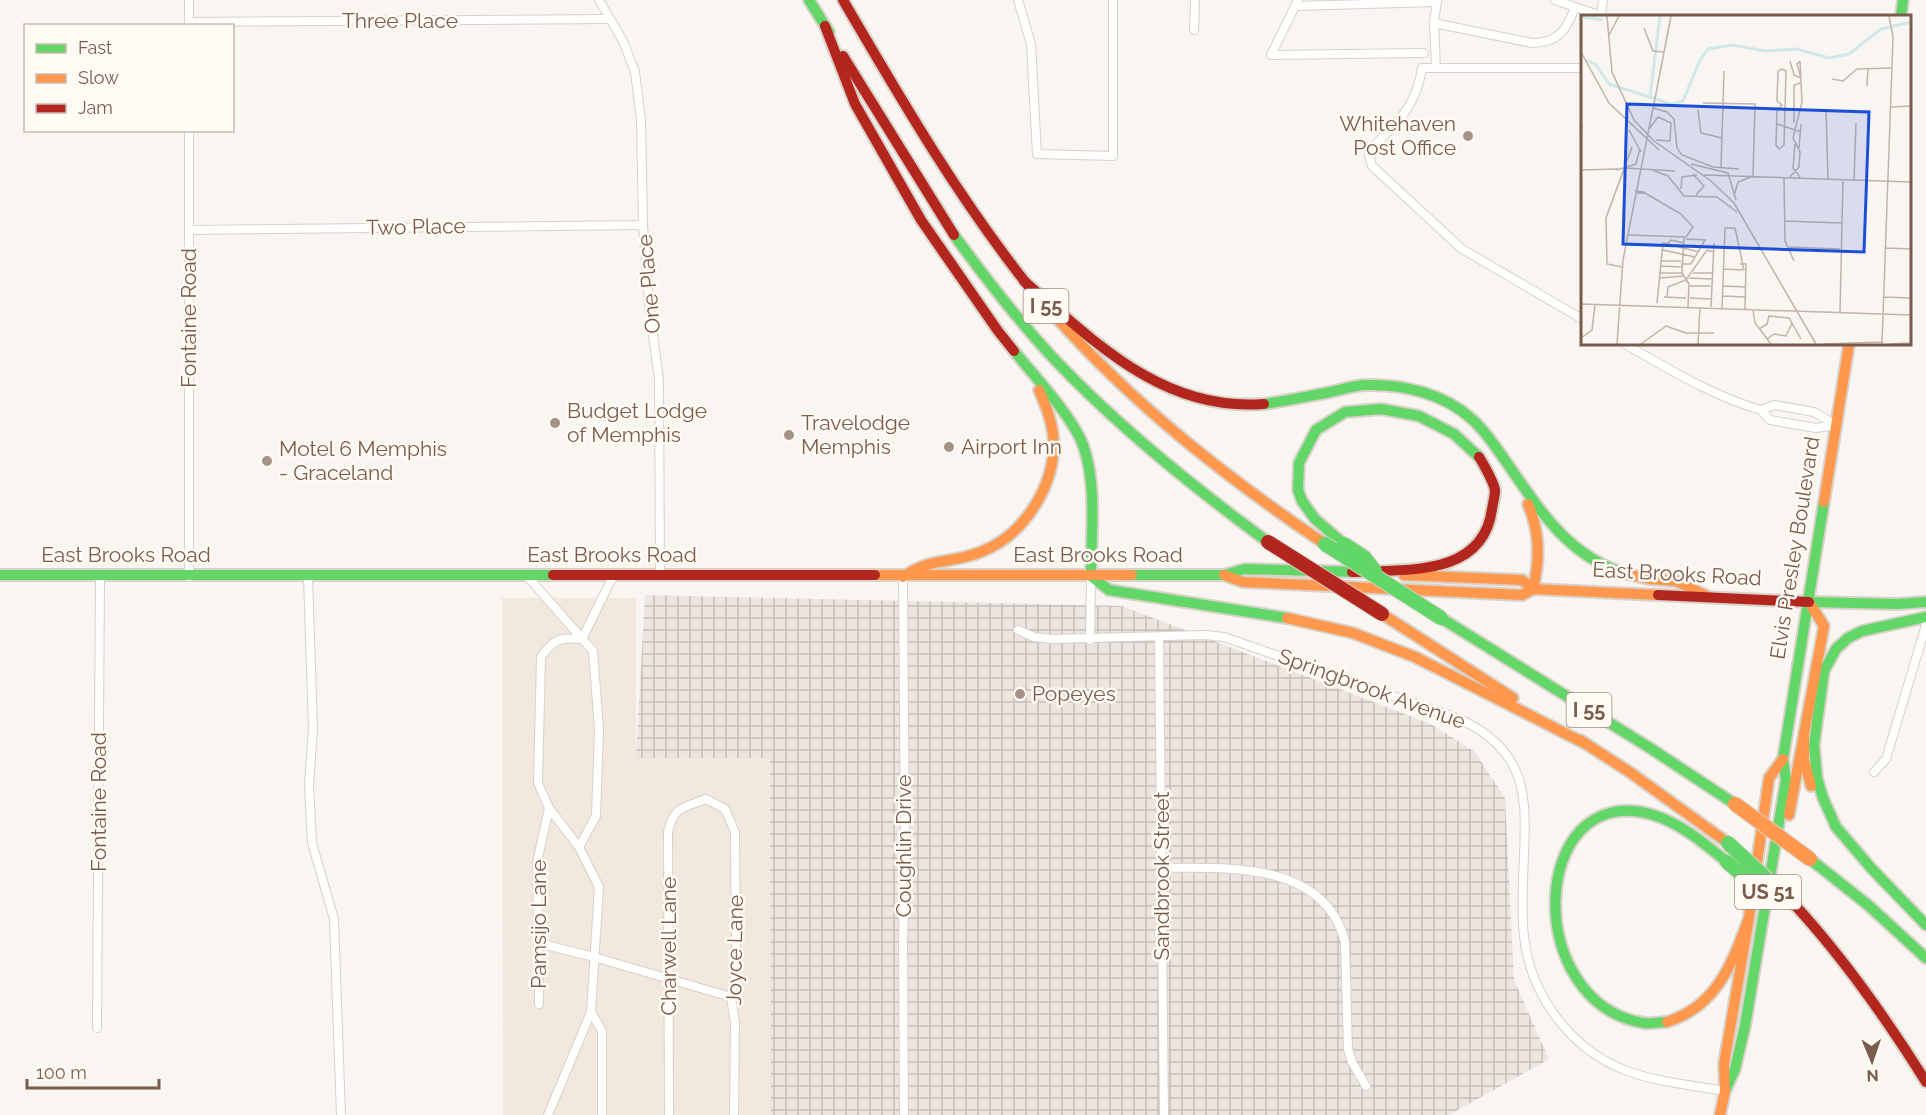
<svg xmlns="http://www.w3.org/2000/svg" width="1926" height="1115" font-family="Raleway,sans-serif">
<style>
.residential{fill:#f2e8de}
.industrial{fill:url(#industrial-grid)}
.lines{fill:none;stroke-linecap:round;stroke-linejoin:round}
.street-casing{stroke:#d7d1cb;stroke-width:10}
.fast-casing{stroke:#d9d2cb;stroke-width:14}
.slow-casing{stroke:#d9d2cb;stroke-width:14}
.jam-casing{stroke:#d9d2cb;stroke-width:14}
.street{stroke:#fefefd;stroke-width:8}
.fast{stroke:#63d668;stroke-width:10}
.slow{stroke:#ff974d;stroke-width:10}
.jam{stroke:#b3261e;stroke-width:10}
.fast-bridge-casing{stroke:#dad1cc;stroke-width:16;stroke-linecap:butt}
.slow-bridge-casing{stroke:#dad1cc;stroke-width:16;stroke-linecap:butt}
.jam-bridge-casing{stroke:#dad1cc;stroke-width:16;stroke-linecap:butt}
.fast-bridge{stroke:#63d668;stroke-width:14}
.slow-bridge{stroke:#ff974d;stroke-width:14}
.jam-bridge{stroke:#b3261e;stroke-width:14}
.poi-dot{fill:#a69286;stroke:#fffaf3;stroke-width:2}
.labels{text-anchor:middle;stroke-width:5;stroke-linejoin:round;paint-order:stroke}
.shield{fill:#fffaf3;stroke:#a28b7f;stroke-width:1.5}
.shield-label{font-size:20px;font-weight:bold;fill:#7a5c4d}
.street-label{font-size:21px;fill:#7a5c4d;stroke:#fffaf3}
.poi-label{font-size:21px;fill:#7a5c4d;stroke:#fffaf3;text-anchor:start}
.inset-river{fill:none;stroke:#d0e8ea;stroke-width:3}
.inset-road{fill:none;stroke:#c2b3aa;stroke-width:1.5}
.view{fill:#1d4ed8;fill-opacity:0.15;stroke:#1d4ed8;stroke-width:3}
.inset-edge{fill:none;stroke:#7a5c4d;stroke-width:3}
</style>
<defs>
<pattern id="industrial-grid" width="8" height="8" patternUnits="userSpaceOnUse" patternTransform="scale(1.5)"><rect width="8" height="8" fill="#ede5e0"/><path d="M0 4h8M4 0v8" fill="none" stroke="#c5bdb8"/></pattern>
</defs>
<rect width="100%" height="100%" fill="#f9f5f0"/>
<path class="residential" d="M502,598h134v160l135,-1v358h-268z"/>
<path class="industrial" d="M645,595l477,11 309,118 44,28 30,46 9,182 35,79 -100,56h-678l-1,-357h-134z"/>
<g class="lines">
<g class="street-casing">
<g id="street">
<path d="M189,0v26"/>
<path d="M599,0l24,41 12,31 6,48 2,105 7,87 9,68 1,196"/>
<path d="M1018,0l13,44 6,110 76,2v-156"/>
<path d="M1298,0l-27,55 153,-2"/>
<path d="M1555,0l46,16"/>
<path d="M1295,6l142,-4"/>
<path d="M1601,16l2,-16"/>
<path d="M189,22l421,-3"/>
<path d="M1434,23l98,20c26,0 35,-13 43,-36"/>
<path d="M1194,30l1,-30"/>
<path d="M1436,68l-2,-45 3,-23"/>
<path d="M1582,68h-160c-6,40 -25,54 -51,81l-2,6 3,11 90,83 120,70"/>
<path d="M189,130v447"/>
<path d="M189,230l454,-5"/>
<path d="M1625,344c44,25 87,52 136,66"/>
<path d="M1774,405l40,7 22,13 -20,3 -46,-8 -9,-10z"/>
<path d="M527,576l66,75 6,78 -3,87 -17,31"/>
<path d="M308,577l5,152 -4,56 3,58 22,76 7,196"/>
<path d="M903,577l2,277 -2,89 1,172"/>
<path d="M1018,630l16,7 18,2 153,-4 19,2 230,80c25,10 49,27 61,52 12,26 10,58 9,86 -1,27 -3,55 0,81 6,58 45,111 98,133 32,13 69,16 103,22"/>
<path d="M1159,637l5,478"/>
<path d="M582,639l31,-63"/>
<path d="M1090,640l1,-64"/>
<path d="M1874,772l12,-13 40,-134"/>
<path d="M1162,868c66,-1 163,-6 183,74l3,107 4,13 14,24"/>
<path d="M538,943l56,14 137,40"/>
<path d="M539,1004l-2,-142 12,-54"/>
<path d="M591,1012l11,19v84"/>
<path d="M97,1028l3,-452"/>
<path d="M548,1115l43,-103 8,-125 -20,-40 -30,-39 -11,-25 3,-126c13,-18 19,-20 41,-18"/>
<path d="M669,1115l-1,-283c6,-26 15,-24 38,-33l19,10 10,23 1,138 -5,27 4,26 -1,92"/>
</g>
</g>
<g class="fast-casing">
<g id="fast">
<path d="M809,0l20,32"/>
<path d="M1901,16l2,-16"/>
<path d="M954,235c32,44 65,87 103,127 64,67 136,125 211,180"/>
<path d="M1014,351c20,25 61,68 70,97 13,39 7,87 7,128l18,14 178,28"/>
<path d="M1264,404c23,-3 45,-8 67,-12 12,-3 24,-7 36,-7 37,-1 78,9 106,35 14,13 25,30 36,46 32,46 59,89 114,107"/>
<path d="M1344,544l-29,-25 -13,-18 -4,-11 1,-27 17,-33 29,-18 36,-3 38,7 35,18 25,23"/>
<path d="M0,575h553"/>
<path d="M1132,575h92l21,-6 115,3"/>
<path d="M1809,602l88,2 29,-2"/>
<path d="M1926,617l-64,14 -14,7 -12,11 -12,22 -10,74 3,33 6,20 13,29 36,42 54,56"/>
<path d="M1441,618l209,130 85,56"/>
<path d="M1810,859l58,46 58,53"/>
<path d="M1667,1022c-7,0 -16,2 -23,1 -123,-20 -115,-241 6,-209 29,8 54,29 77,48"/>
<path d="M1725,1091l10,-22 10,-43 41,-246 -3,-21 41,-257"/>
</g>
</g>
<g class="slow-casing">
<g id="slow">
<path d="M1053,314c81,91 171,162 272,230"/>
<path d="M1824,502l25,-158"/>
<path d="M1528,504c12,29 12,55 5,85"/>
<path d="M1623,573l26,6 27,2 33,16"/>
<path d="M875,575h257"/>
<path d="M1224,575l19,7 279,13 11,-6 125,6"/>
<path d="M1404,575l118,5 11,9"/>
<path d="M903,577c28,-20 48,-13 78,-25 45,-18 77,-70 72,-118 -2,-16 -8,-30 -14,-44"/>
<path d="M1382,614l131,84"/>
<path d="M1287,618l66,15 62,24 171,87"/>
<path d="M1804,733v27l7,26"/>
<path d="M1580,740l51,33 97,70"/>
<path d="M1789,815l35,-189 -15,-24"/>
<path d="M1667,1022c50,-16 65,-58 82,-104"/>
<path d="M1720,1115l5,-24 -1,-27 25,-146 20,-140 14,-19"/>
</g>
</g>
<g class="jam-casing">
<g id="jam">
<path d="M843,0c58,99 115,198 187,288"/>
<path d="M825,26l30,78 66,116 77,111 16,20"/>
<path d="M843,56l111,179"/>
<path d="M1024,281c71,61 139,131 240,123"/>
<path d="M1352,572c52,-3 131,6 140,-63 1,-6 3,-13 3,-19 -1,-7 -12,-27 -16,-33"/>
<path d="M553,575h322"/>
<path d="M1658,595l151,7"/>
<path d="M1793,903c51,55 93,115 133,179"/>
</g>
</g>
<use href="#street" class="street"/>
<use href="#fast" class="fast"/>
<use href="#slow" class="slow"/>
<use href="#jam" class="jam"/>
<g class="fast-bridge-casing">
<g id="fast-bridge">
<path d="M1325,544l116,74"/>
<path d="M1344,544l20,13 11,14"/>
<path d="M1728,843l65,60"/>
<path d="M1727,862l14,12 34,19"/>
</g>
</g>
<g class="slow-bridge-casing">
<path id="slow-bridge" d="M1735,804l75,55"/>
</g>
<g class="jam-bridge-casing">
<path id="jam-bridge" d="M1268,542l114,72"/>
</g>
<use href="#fast-bridge" class="fast-bridge"/>
<use href="#slow-bridge" class="slow-bridge"/>
<use href="#jam-bridge" class="jam-bridge"/>
</g>
<g class="poi-dot">
<circle cx="1468" cy="136" r="6"/>
<circle cx="555" cy="423" r="6"/>
<circle cx="789" cy="435" r="6"/>
<circle cx="949" cy="447" r="6"/>
<circle cx="267" cy="461" r="6"/>
<circle cx="1020" cy="694" r="6"/>
</g>
<g class="labels">
<g class="shield">
<rect x="1023.5" y="289" width="45" height="34" rx="4.5"/>
<rect x="1566.5" y="693" width="45" height="34" rx="4.5"/>
<rect x="1735" y="875" width="66" height="34" rx="4.5"/>
</g>
<g class="shield-label">
<text x="1046" y="313">I 55</text>
<text x="1589" y="717">I 55</text>
<text x="1768" y="899">US 51</text>
</g>
<g class="street-label">
<text x="400" y="28">Three Place</text>
<text transform="translate(416 227) rotate(-1)" y="7">Two Place</text>
<text transform="translate(649 284) rotate(-95)" y="7">One Place</text>
<text transform="translate(189 318) rotate(-90)" y="7">Fontaine Road</text>
<text transform="translate(1795 548) rotate(-81)" y="7">Elvis Presley Boulevard</text>
<text x="126" y="562">East Brooks Road</text>
<text x="612" y="562">East Brooks Road</text>
<text x="1098" y="562">East Brooks Road</text>
<text transform="translate(1677 574) rotate(3)" y="7">East Brooks Road</text>
<text transform="translate(1372 689) rotate(20)" y="7">Springbrook Avenue</text>
<text transform="translate(99 802) rotate(-90)" y="7">Fontaine Road</text>
<text transform="translate(904 846) rotate(-90)" y="7">Coughlin Drive</text>
<text transform="translate(1162 876) rotate(-90)" y="7">Sandbrook Street</text>
<text transform="translate(539 924) rotate(-90)" y="7">Pamsijo Lane</text>
<text transform="translate(669 946) rotate(-90)" y="7">Charwell Lane</text>
<text transform="translate(735 950) rotate(-89)" y="7">Joyce Lane</text>
</g>
<g class="poi-label">
<text x="1456" y="131" text-anchor="end">Whitehaven<tspan x="1456" dy="24">Post Office</tspan></text>
<text x="567" y="418">Budget Lodge<tspan x="567" dy="24">of Memphis</tspan></text>
<text x="801" y="430">Travelodge<tspan x="801" dy="24">Memphis</tspan></text>
<text x="961" y="454">Airport Inn</text>
<text x="279" y="456">Motel 6 Memphis<tspan x="279" dy="24">- Graceland</tspan></text>
<text x="1032" y="701">Popeyes</text>
</g>
</g>
<g transform="translate(1581 15)">
<rect width="330" height="330" fill="#f9f5f0"/>
<path class="inset-river" d="M0,2l22,3M5,45l10,5 13,19 62,20 12,-3 17,-41 8,-11 25,-4 32,6 32,-2 32,9 20,-4 32,-25 30,-7M69,82l10,-81"/>
<path class="inset-road" d="M26,1l5,56 22,48 20,21 57,40 23,22 82,141M63,13l9,23 11,1M28,20l10,-19M0,37l28,51 50,47M209,46l4,14 7,3M219,46l-3,3 4,14M201,54l4,2 -2,74 -5,4 -3,-4 1,-35 5,-5 -5,-4 1,-30zM251,64l11,2 14,-12 34,-1M286,71l1,-18M122,88l52,1 -2,71M310,92l20,-1M72,93l14,4 7,7 3,29 5,7 31,12 26,2M72,94l18,-93M117,95l3,23 21,5M245,95l2,69M213,108v-38l7,-2M196,109l24,8M68,114l9,-12 13,6 -1,18 -14,-1M48,115l12,22M214,129l-2,24 7,9M0,132l1,-23M218,133l2,-24M110,149l37,9 8,27M140,152l3,-96M45,153l49,3M0,155l37,-1M36,155l19,-6 4,-16M71,155l16,6 16,20 33,1 20,15M112,159l11,12 -8,9M123,160l207,7M203,162l1,64 9,20M209,162l9,-10 1,-15 -7,-14 9,-36 -2,-41M273,165l2,-57M100,174l1,-12 15,-2M55,176l8,1 1,1h-7zM153,181l4,-14 15,-6M203,206l57,2M48,220l57,2 7,-10 -12,-13 -36,-21M103,222l-2,36 7,11 -1,23M86,229l4,-4 13,3M207,232l52,2M304,233l26,1M82,235l32,7M81,246h19M100,249h10l14,-24 -19,-1M159,249h6l-1,46M80,251l21,1M41,252l-15,-3 -1,-46 26,-71M143,254l19,1M79,258h22M112,258h19M79,263l23,-2M108,263l23,1M108,271h22M142,271l23,1M142,281l22,1M83,282l22,1M303,282l27,1M86,283l1,-11 18,-7 21,-30 7,2M109,283l21,1M76,288l6,-60 36,9M0,289l330,11M130,292l3,-64M141,293l3,-80h10l9,42M172,295l2,13 16,21M259,297l3,-133M178,314l8,-5 2,-8 20,2 12,21M0,323l11,-8 3,-25M186,324l7,-5 12,2 6,-13M36,329l6,-84 30,-152M60,329l25,-18 20,7h28M117,329l2,-37M243,329l58,-2M301,329l11,-307 -4,-21M309,329l21,-1"/>
<path class="view" d="M46,89l242,8 -5,140 -241,-8z"/>
<rect width="330" height="330" class="inset-edge"/>
</g>
<rect x="24" y="24" width="210" height="108" fill="#fffaf3" stroke="#cabbb1" stroke-width="1.5"/>
<rect x="36" y="44" width="30" height="9" fill="#63d668" stroke="#cabbb1" stroke-width="1.5"/>
<text x="78" y="54" font-size="18" fill="#7a5c4d">Fast</text>
<rect x="36" y="74" width="30" height="9" fill="#ff974d" stroke="#cabbb1" stroke-width="1.5"/>
<text x="78" y="84" font-size="18" fill="#7a5c4d">Slow</text>
<rect x="36" y="104" width="30" height="9" fill="#b3261e" stroke="#cabbb1" stroke-width="1.5"/>
<text x="78" y="114" font-size="18" fill="#7a5c4d">Jam</text>
<g transform="translate(1872 1061) rotate(178)" stroke="#fffaf3" stroke-width="4.5" paint-order="stroke">
<path d="M0-4.5L10 22L0 15L-10 22Z" fill="#7a5c4d"/>
<text y="-9" font-size="16" font-weight="bold" text-anchor="middle" fill="#7a5c4d">N</text>
</g>
<path d="M27 1079v9h132v-9" fill="none" stroke="#7a5c4d" stroke-width="3"/>
<text x="36" y="1079" font-size="18" fill="#7a5c4d" stroke="#fffaf3" stroke-width="4.5" paint-order="stroke">100 m</text>
</svg>
